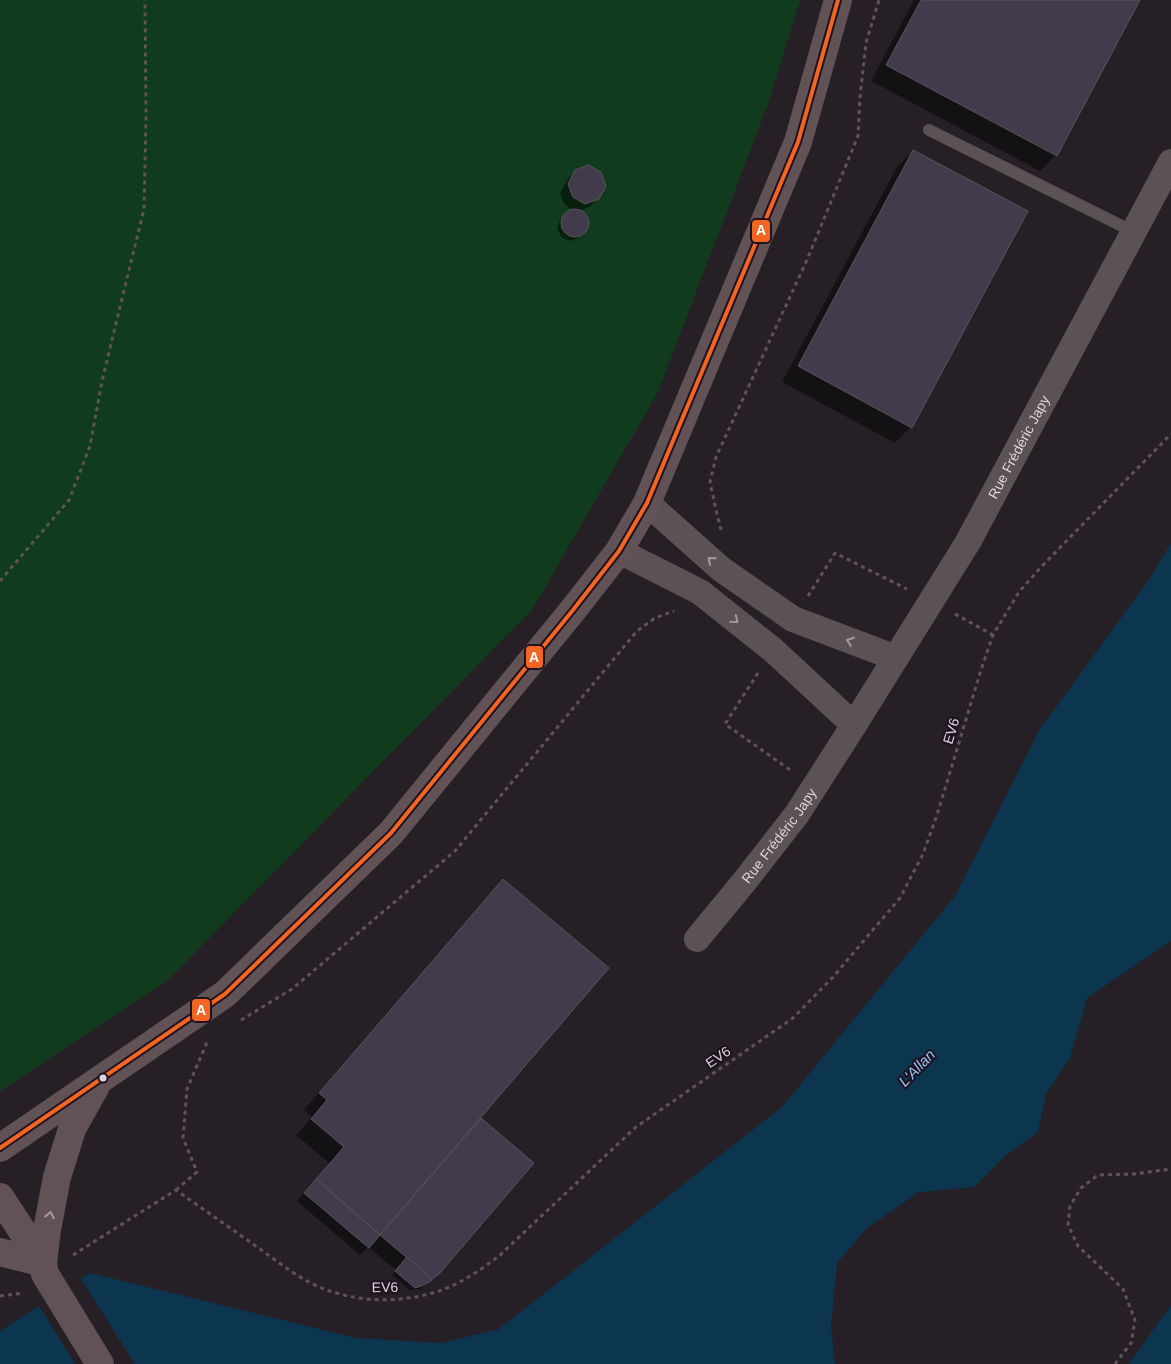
<svg xmlns="http://www.w3.org/2000/svg" width="1171" height="1364" font-family="Helvetica,sans-serif">
<style>
.green{fill:#103b1c}
.water{fill:#0c354f}
.pier{fill:#262026}
.shadow{fill:#0007}
.building{fill:#423b4b;stroke:#58545b}
.lines{fill:none;stroke-linecap:round;stroke-linejoin:round}
.path{stroke:#5d5458;stroke-width:3;stroke-dasharray:4 4;stroke-linecap:butt}
.lane{stroke:#5c5154;stroke-width:12}
.street{stroke:#5c5154;stroke-width:26}
.secondary{stroke:#615256;stroke-width:28}
.bus-1-casing{stroke:#201321;stroke-width:8}
.bus-1{stroke:#f26522;stroke-width:4}
.oneway{stroke:#a399a0}
.oneway2{stroke:#a59aa1}
.bus-dot{fill:#ddd4de;stroke:#201321;stroke-width:2}
.labels{text-anchor:middle;stroke-width:4.5;stroke-linejoin:round;paint-order:stroke}
.street-label{font-size:14px;fill:#ddd4de;stroke:#201321}
.water-label{font-size:15px;font-style:italic;fill:#8ec8f4;stroke:#201321}
.line-badge{stroke:#201321;stroke-width:2}
.badge-label{font-size:14px;text-anchor:middle;font-weight:bold;fill:#fff}
</style>
<rect width="100%" height="100%" fill="#262026"/>
<path class="green" d="M0,0h800l-32,104 -110,288 -126,218 -365,371 -167,110z"/>
<g class="water">
<path d="M1171,543v398l-84,57 -17,60 -24,36 -8,38 -34,25 -30,30 -55,5 -52,36 -30,35 -6,63 4,38h-835v-33l90,-58 266,65 85,5 58,-14 283,-222 173,-211 85,-167 108,-148z"/>
<path d="M1171,1305v59h-42z"/>
</g>
<path class="pier" d="M80,1277l55,87h-60l-37,-60z"/>
<g class="shadow">
<path d="M914,0h225l-83,155 -16,16 -169,-90z"/>
<path d="M913,151l-2,276 -16,16 -113,-61 115,-215z"/>
<path d="M575,171l23,27 -8,9 -12,4 7,3 4,10 -5,9 -4,4 -10,4 -9,-4 -4,-10 5,-10 4,-4 8,-3 -9,-5 -5,-12 7,-13z"/>
<path d="M503,881l-27,241 1,1 -38,149 -20,18 -1,-1 -7,2 -19,-16 4,-5 -28,-23 -8,8 -63,-54 32,-38 -33,-28 16,-18 -8,-7 183,-213z"/>
</g>
<g class="building">
<path d="M921,0h219l-83,156 -171,-91z"/>
<path d="M913,150l115,61 -116,217 -114,-62z"/>
<path d="M588,165l13,7 5,14 -7,13 -14,5 -12,-7 -5,-13 7,-14z"/>
<circle cx="575" cy="223" r="14"/>
<path d="M503,879l106,89 -229,267 -64,-56 28,-32 -33,-28 16,-19 -8,-7z"/>
<path d="M481,1118l53,45 -94,110 -8,6 -52,-44z"/>
<path d="M316,1179l64,56 -11,13 -65,-55z"/>
<path d="M407,1257l25,22 -1,2 -10,5 -6,2 -20,-17z"/>
</g>
<g class="lines">
<g class="path">
<path d="M721,530l-5,-20 -6,-28 6,-25 91,-197 51,-124 2,-39 6,-54 13,-43"/>
<path d="M0,581l69,-81 21,-54 12,-65 42,-172 2,-92 -1,-117"/>
<path d="M808,596l27,-43 72,36"/>
<path d="M955,614l38,21"/>
<path d="M758,673l-33,51 68,48"/>
<path d="M241,1020l51,-31 163,-138 182,-220 18,-13 19,-7"/>
<path d="M176,1190l21,-18 -14,-34 4,-49 21,-49"/>
<path d="M73,1255l103,-65c28,20 56,39 84,59 18,13 37,28 57,37 40,18 90,18 130,2 19,-8 36,-20 52,-32l137,-129 157,-109 40,-41 67,-79 23,-44 14,-39 44,-145 12,-35 26,-43 23,-26 129,-132"/>
<path d="M0,1296l24,-3"/>
<path d="M1115,1364l16,-21 4,-23 -12,-31 -45,-43 -10,-21 2,-19 11,-18 17,-13 36,-1 37,-5"/>
</g>
<path class="lane" d="M929,130l205,102"/>
<g class="street">
<path d="M647,503l74,66 72,50 103,39"/>
<path d="M619,551l81,41 73,58 81,75"/>
<path id="s1" d="M697,939l47,-57 53,-68 57,-89 114,-183 203,-380"/>
</g>
<g class="secondary">
<path d="M96,1086l-24,43 -15,48 -10,53 -4,33 2,11 55,90"/>
<path d="M0,1148l225,-154 166,-161 182,-223 46,-59 28,-48 151,-361 40,-142"/>
<path d="M0,1197l43,66"/>
<path d="M0,1252l43,11"/>
</g>
<g class="bus-1-casing">
<path id="bus-1" d="M0,1148l225,-154 166,-161 182,-223 46,-59 28,-48 151,-361 40,-142"/>
</g>
<use href="#bus-1" class="bus-1"/>
</g>
<defs><path id="oneway-chevron" d="M-2-3.5L2.5 0L-2 3.5" fill="none" stroke-width="1.6" stroke-linecap="round" stroke-linejoin="round" transform="scale(1.25)"/></defs>
<g class="oneway">
<use href="#oneway-chevron" transform="translate(711 560) rotate(-139)"/>
<use href="#oneway-chevron" transform="translate(735 620) rotate(39)"/>
<use href="#oneway-chevron" transform="translate(850 641) rotate(-160)"/>
</g>
<use class="oneway2" href="#oneway-chevron" transform="translate(50 1215) rotate(-79)"/>
<circle class="bus-dot" cx="103" cy="1078" r="4.5"/>
<g class="labels">
<g class="street-label">
<text dy="5" stroke="none"><textPath href="#s1" startOffset="589">Rue Frédéric Japy</textPath></text>
<text transform="translate(951 731) rotate(-73)" y="5">EV6</text>
<text dy="5" stroke="none"><textPath href="#s1" startOffset="132">Rue Frédéric Japy</textPath></text>
<text transform="translate(718 1057) rotate(-34)" y="5">EV6</text>
<text transform="translate(385 1287) rotate(-1)" y="5">EV6</text>
</g>
<g class="water-label">
<text transform="translate(917 1068) rotate(-46)" y="5">L'Allan</text>
</g>
</g>
<g class="line-badge">
<rect x="751" y="219" width="20" height="24" rx="5" fill="#f26522"/>
<rect x="525" y="645" width="19" height="24" rx="5" fill="#f26522"/>
<rect x="191" y="998" width="20" height="24" rx="5" fill="#f26522"/>
</g>
<g class="badge-label">
<text x="761" y="235">A</text>
<text x="534" y="662">A</text>
<text x="201" y="1015">A</text>
</g>
</svg>
